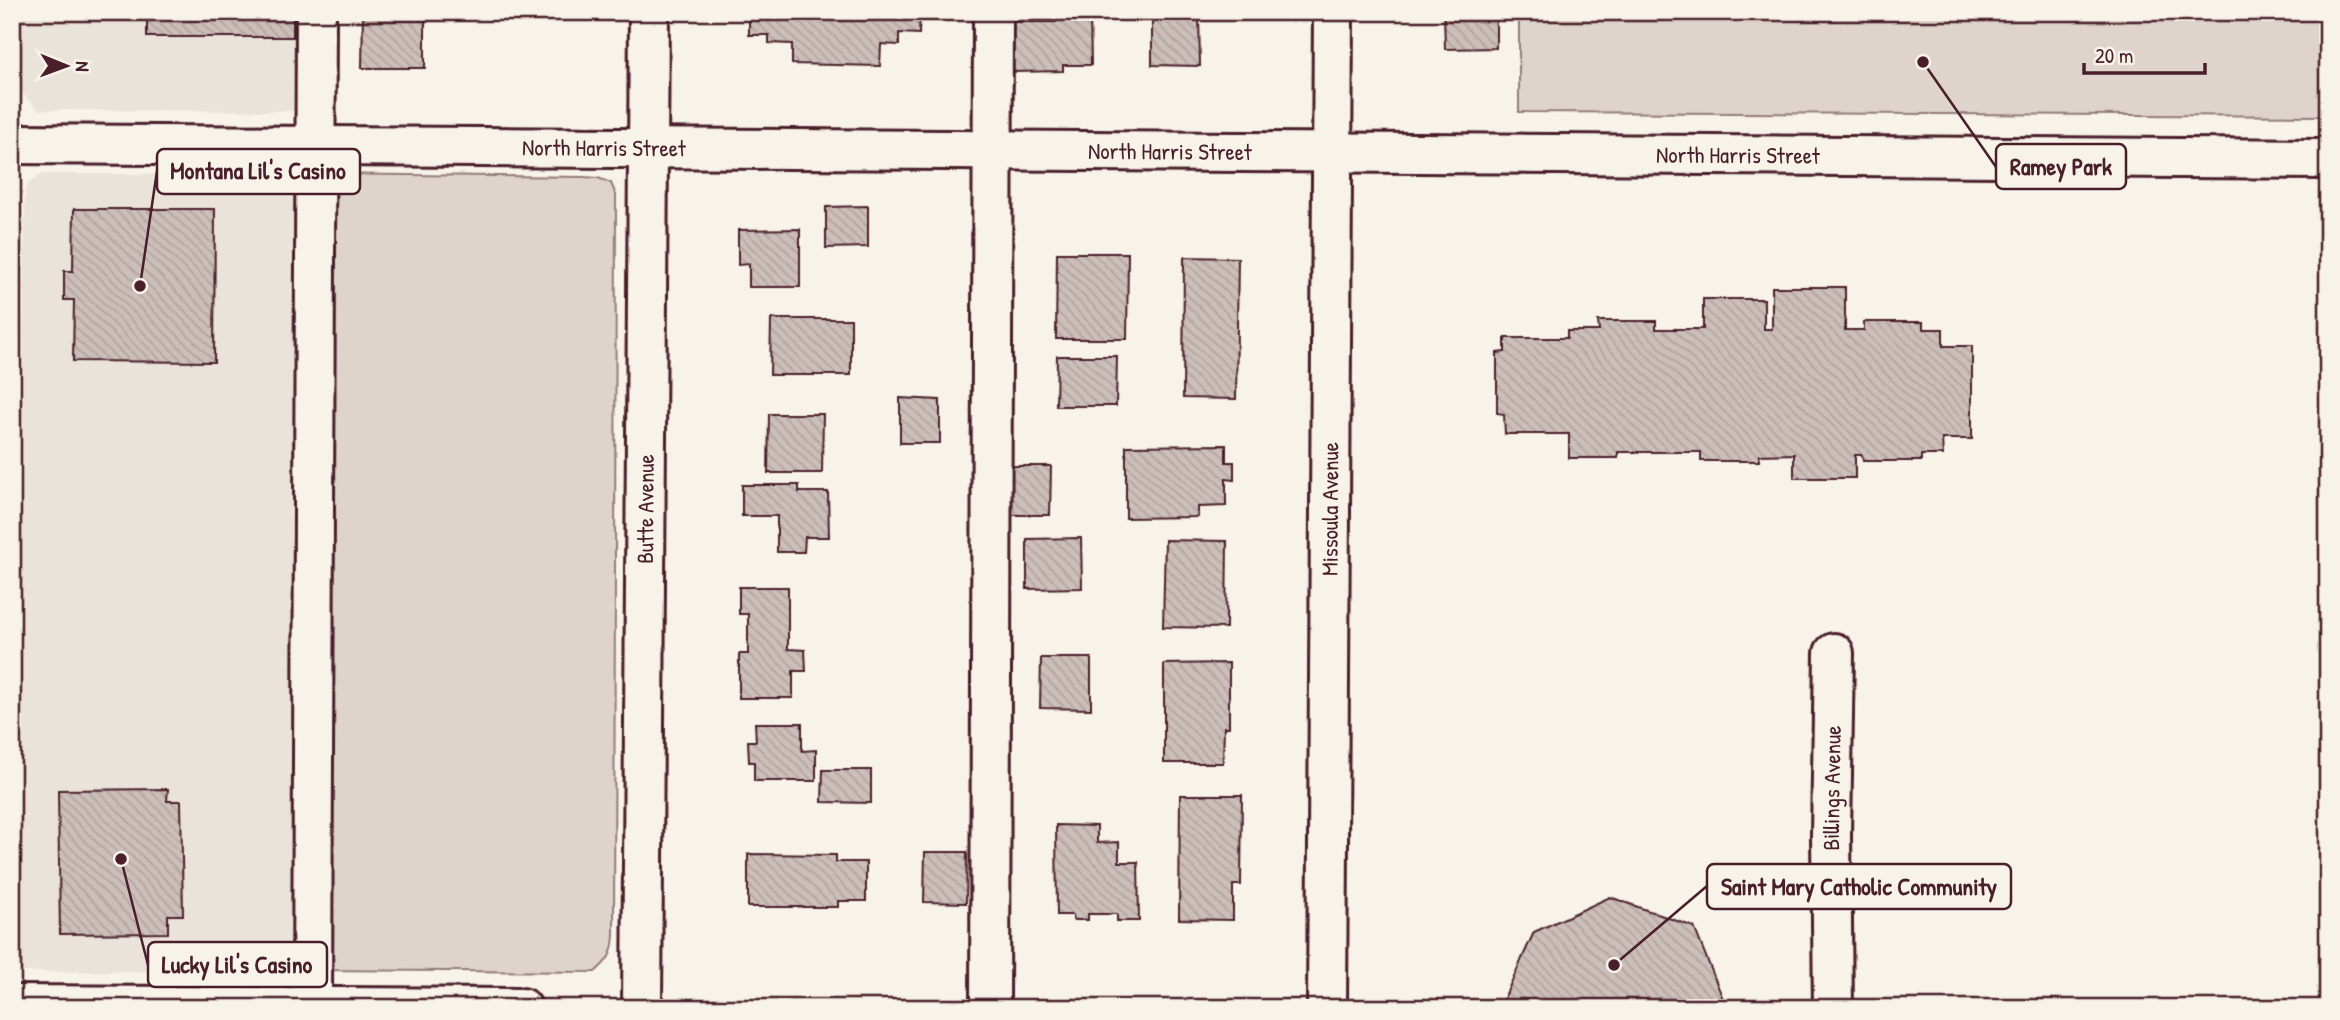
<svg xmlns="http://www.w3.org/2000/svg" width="2340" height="1020" font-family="'Patrick Hand',sans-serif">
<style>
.built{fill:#eae3da}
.green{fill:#ded4cc;stroke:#947a7c;stroke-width:2}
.building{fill:url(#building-back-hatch);stroke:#4a1f2b;stroke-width:2}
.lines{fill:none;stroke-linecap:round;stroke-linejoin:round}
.minor-casing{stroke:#4a1f2b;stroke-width:44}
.path{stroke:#4a1f2b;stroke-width:4.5;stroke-dasharray:5 5;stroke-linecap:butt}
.minor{stroke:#f7f3e8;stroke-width:38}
.labels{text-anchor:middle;stroke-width:6;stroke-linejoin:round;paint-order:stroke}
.street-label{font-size:23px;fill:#4a1f2b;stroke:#f7f3e8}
.leader{fill:none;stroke:#4a1f2b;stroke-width:2.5}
.callout-dot{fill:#4a1f2b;stroke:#f7f3e8;stroke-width:2.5}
.callout{fill:#f7f3e8;stroke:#4a1f2b;stroke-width:2.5}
.callout-label{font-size:24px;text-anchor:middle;font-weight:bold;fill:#4a1f2b}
</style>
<defs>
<pattern id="building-back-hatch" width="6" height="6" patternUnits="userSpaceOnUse" patternTransform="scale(1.75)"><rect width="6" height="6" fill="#ccbfb9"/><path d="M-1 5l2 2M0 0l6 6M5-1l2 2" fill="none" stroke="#b1a49f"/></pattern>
</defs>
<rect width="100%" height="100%" fill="#f7f3e8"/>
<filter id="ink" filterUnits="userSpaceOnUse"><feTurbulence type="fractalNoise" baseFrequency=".0143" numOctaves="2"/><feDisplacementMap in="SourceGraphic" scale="14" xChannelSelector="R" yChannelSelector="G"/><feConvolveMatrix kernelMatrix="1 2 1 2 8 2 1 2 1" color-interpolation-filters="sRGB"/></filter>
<g filter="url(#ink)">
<g class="built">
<path d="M21,12h281l-1,99 -262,-1 -18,-18z"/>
<path d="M42,174h274l-4,796 -293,2 -2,-7 8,-775 5,-9z"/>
</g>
<g class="green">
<path d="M1519,12h809v104l-809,-4z"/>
<path d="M316,174l268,3 14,1 13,5 5,12 -2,740c-1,18 -5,25 -19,37l-283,-2z"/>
</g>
<g class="building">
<rect x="147" y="12" width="146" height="25"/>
<path d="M363,12h62v56h-63z"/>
<path d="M749,12h171l-1,22 -20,-1v12l-18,-1 -1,22 -88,-2v-20l-23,-1v-8h-20z"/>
<path d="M1056,12h34l1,53h-28v6l-50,1v-50h43z"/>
<path d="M1152,12h47l1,54 -48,-1z"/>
<path d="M1444,12h52v36l-51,1z"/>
<path d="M868,206v41l-42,1v-41z"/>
<path d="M74,209h141l-1,153 -141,-1 1,-61h-10v-29h9z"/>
<path d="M800,229v58h-51v-23l-11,1v-35z"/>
<path d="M1057,253h71l-1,86h-71z"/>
<path d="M1184,257l54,1 -2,141 -53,-1z"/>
<path d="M1772,287h73v43h19v-8h59v7h20v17h29v93h-30l1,16h-22v6h-58l-1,-6h-7v23h-61v-24l-35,1v6h-58v-9h-83v6h-49v-24h-64l-1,-20 -7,-1v-60l8,-1v-14h62v-7h32l-1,-10h58v8h47v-30h61v30h8z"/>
<path d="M771,319h80v56h-81z"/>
<path d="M1057,356h60l-1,50h-60z"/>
<path d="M900,398l40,2v43h-40z"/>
<path d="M769,414h54l-1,59h-54z"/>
<path d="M1226,445v17h8v18l-8,-1v27l-28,1v10l-72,1v-72z"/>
<path d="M1009,466h42l-1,49h-42z"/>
<path d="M742,485h57v7h29l1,45h-24l-1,15h-27v-36h-35z"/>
<path d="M1081,538l1,50 -55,1v-50z"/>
<path d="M1165,540l62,1 -1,87 -63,-1z"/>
<path d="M739,587h49v62l17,1 1,21h-13v27h-54v-44h9v-40h-9z"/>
<path d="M1041,658h50v51l-51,-1z"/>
<path d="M1229,663v64h-5l-1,36h-59v-99z"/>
<path d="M755,723h47v28l14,-1v31h-62v-19h-5l-1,-21h8z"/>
<path d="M823,770h48v33l-49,-1z"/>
<path d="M168,789l-1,12h14l2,114h-15v18l-108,1 -2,-144z"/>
<path d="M1180,795h62l-1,90h-8v35l-54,-1z"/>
<path d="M1056,825l41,1v17l22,-1v20h19l1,59h-22v-7h-29v6h-15v-5h-16z"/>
<path d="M925,852h42l-1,51 -42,-1z"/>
<path d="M748,854l88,1v7h30v39h-28v6h-90z"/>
<path d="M1610,897l84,30 29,72 -4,9h-214l-3,-5 32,-71z"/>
</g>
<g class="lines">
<g class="minor-casing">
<g id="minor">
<path id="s1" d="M12,144l2316,15"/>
<path d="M12,1005l510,3"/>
<path d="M312,1008l4,-996"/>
<path id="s2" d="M642,1008l7,-996"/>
<path d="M990,1008l3,-996"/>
<path id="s3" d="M1327,1008l6,-996"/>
<path id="s4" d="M1833,1008l-2,-173 3,-182"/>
</g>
</g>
<path class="path" d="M1810,16v-4"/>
<use href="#minor" class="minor"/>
</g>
</g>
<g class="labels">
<g class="street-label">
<text dy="8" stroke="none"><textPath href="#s1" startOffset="592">North Harris Street</textPath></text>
<text dy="8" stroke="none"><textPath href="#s1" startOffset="1158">North Harris Street</textPath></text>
<text dy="8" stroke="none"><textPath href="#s1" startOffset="1726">North Harris Street</textPath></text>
<text dy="8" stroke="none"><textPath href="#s2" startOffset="499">Butte Avenue</textPath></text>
<text dy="8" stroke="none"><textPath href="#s3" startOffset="499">Missoula Avenue</textPath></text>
<text dy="8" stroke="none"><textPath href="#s4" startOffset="220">Billings Avenue</textPath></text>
</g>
</g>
<path class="leader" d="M1923 62L1996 167M140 286L157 171M1614 965L1707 886M121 859L148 965"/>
<g class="callout-dot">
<circle cx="1923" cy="62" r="7"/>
<circle cx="140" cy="286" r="7"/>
<circle cx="1614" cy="965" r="7"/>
<circle cx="121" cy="859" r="7"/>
</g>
<g class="callout">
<rect x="1996" y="144" width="130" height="45" rx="7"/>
<rect x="157" y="149" width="203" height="45" rx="7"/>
<rect x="1707" y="864" width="304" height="45" rx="7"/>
<rect x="148" y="942" width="179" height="45" rx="7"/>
</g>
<g class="callout-label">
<text x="2061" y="175">Ramey Park</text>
<text x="258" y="179">Montana Lil's Casino</text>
<text x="1859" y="895">Saint Mary Catholic Community</text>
<text x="237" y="973">Lucky Lil's Casino</text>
</g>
<rect width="2340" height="1020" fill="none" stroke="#f7f3e8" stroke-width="42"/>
<rect x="21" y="21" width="2298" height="978" fill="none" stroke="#4a1f2b" stroke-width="2.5" filter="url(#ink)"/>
<g transform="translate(66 66) rotate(91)" stroke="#f7f3e8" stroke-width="5" paint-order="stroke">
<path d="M0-5L12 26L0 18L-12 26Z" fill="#4a1f2b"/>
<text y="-10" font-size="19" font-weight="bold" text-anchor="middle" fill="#4a1f2b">N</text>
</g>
<path d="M2084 63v10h121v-10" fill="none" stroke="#4a1f2b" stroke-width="3.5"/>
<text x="2095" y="63" font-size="21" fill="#4a1f2b" stroke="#f7f3e8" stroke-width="5" paint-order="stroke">20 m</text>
</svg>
